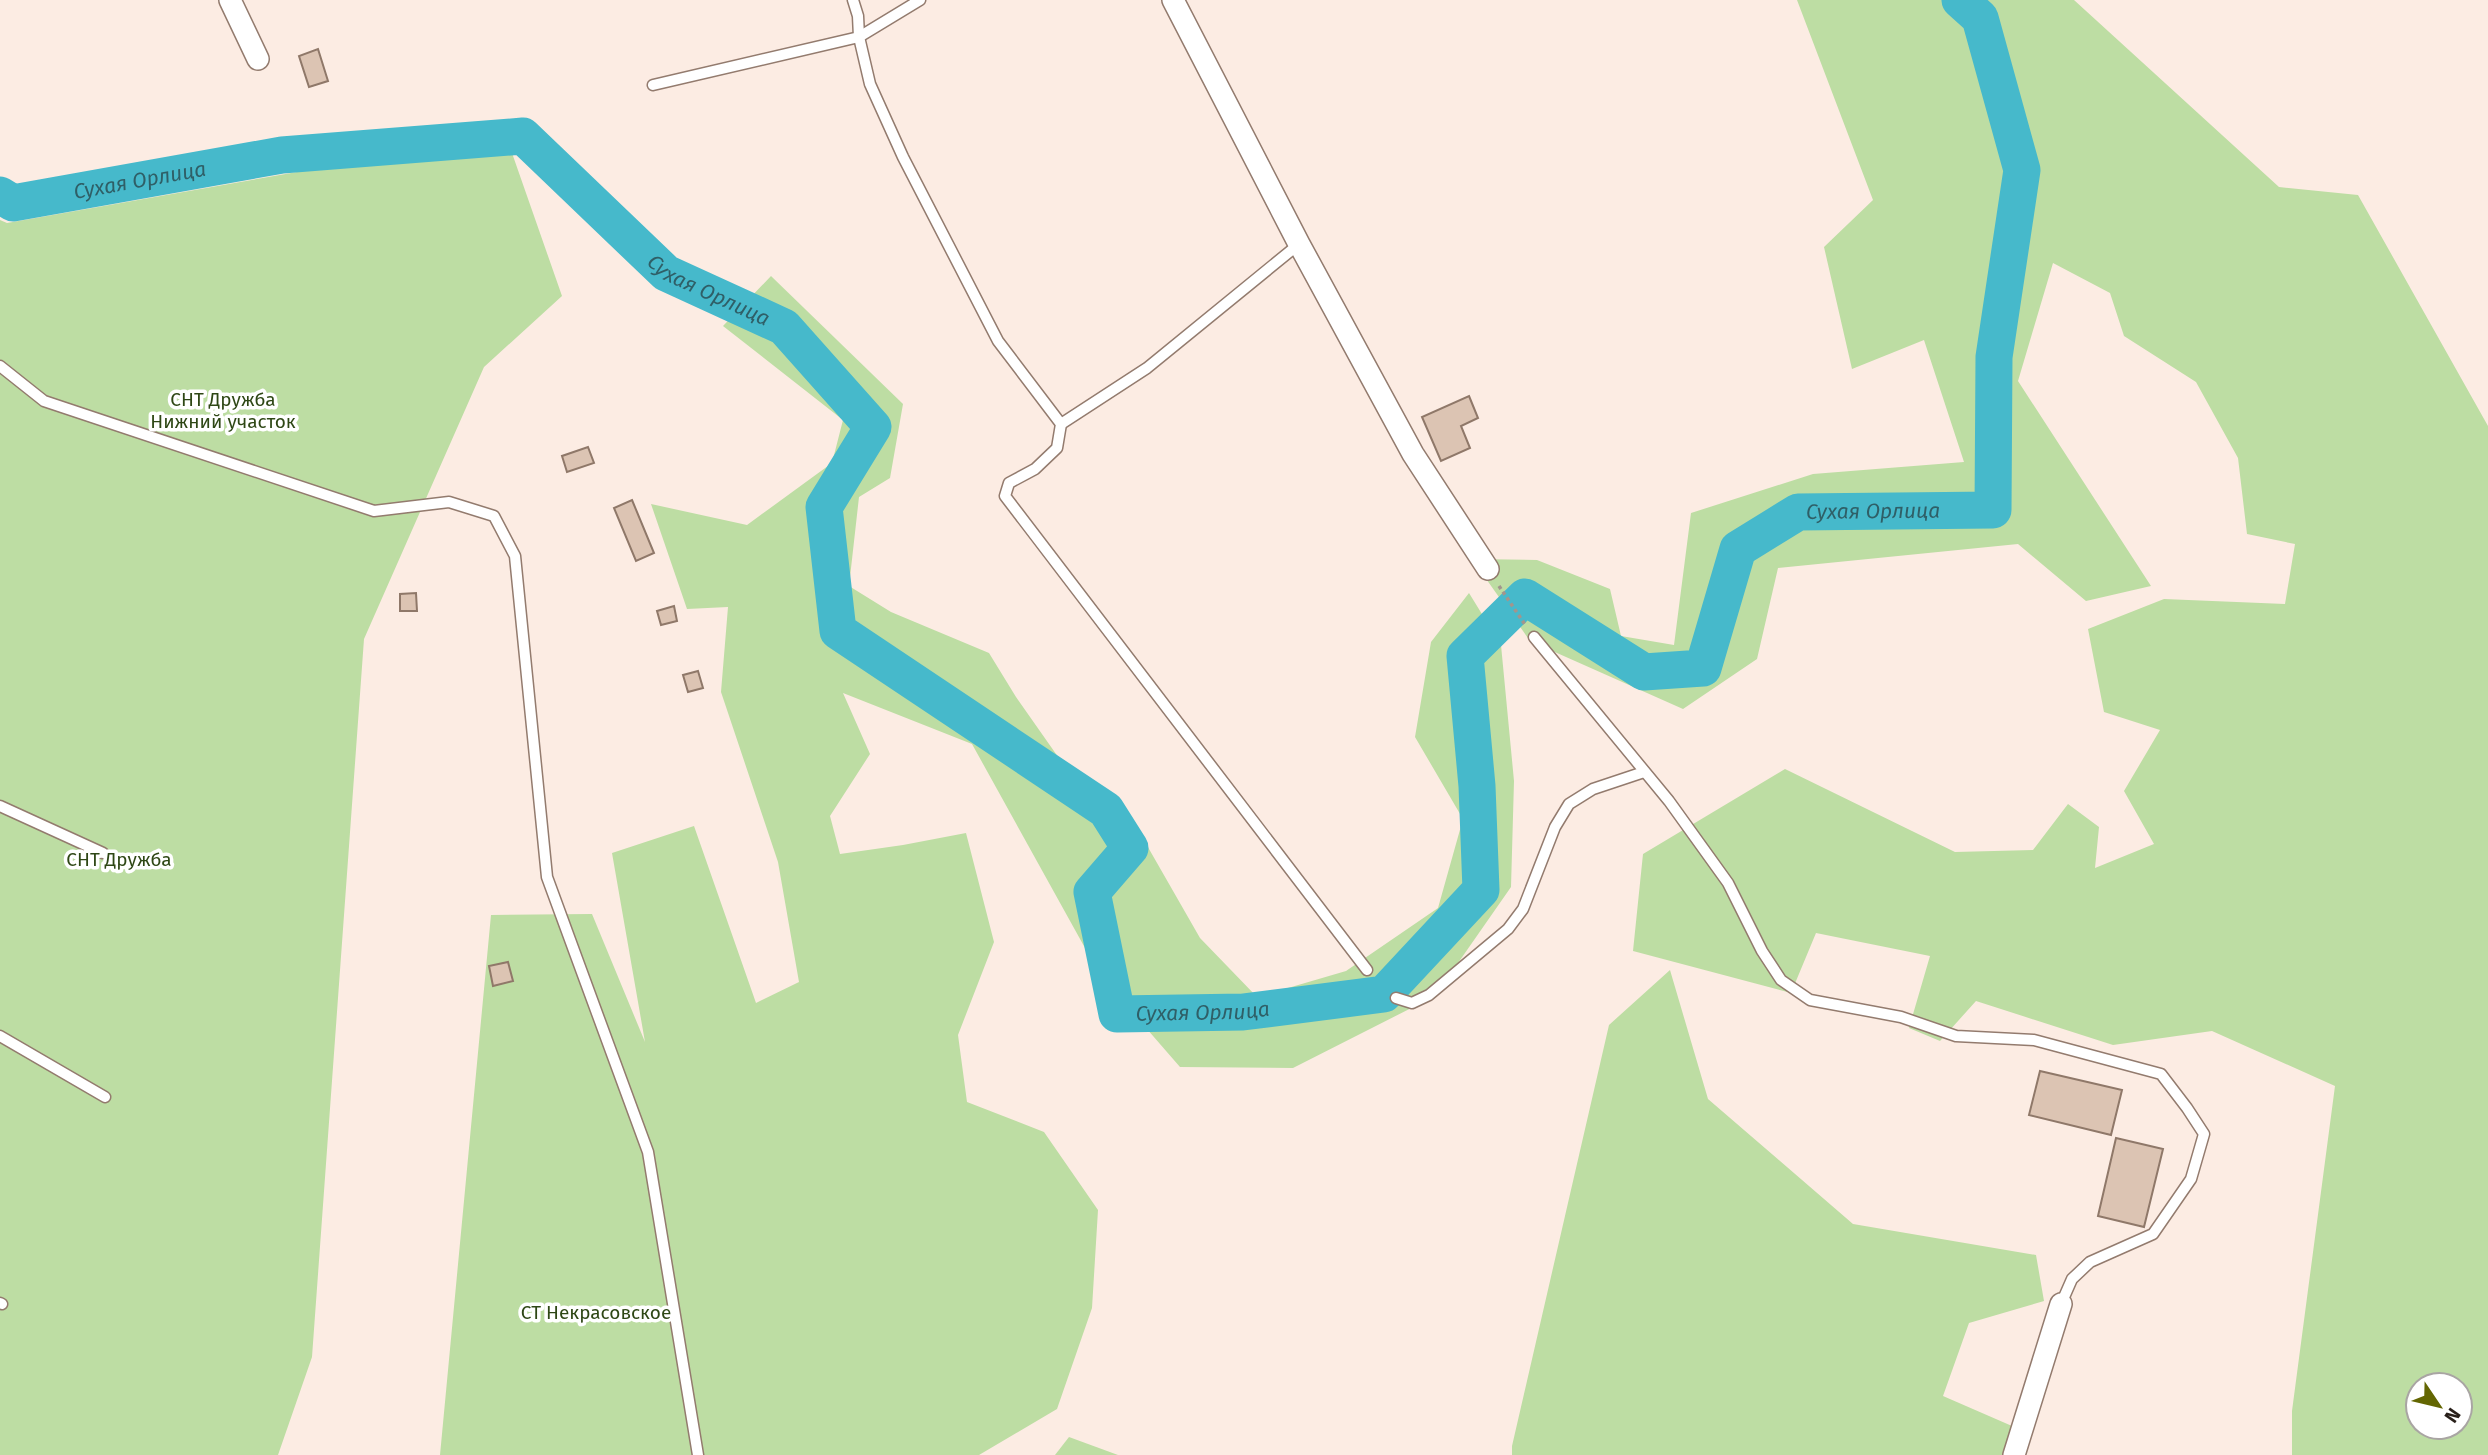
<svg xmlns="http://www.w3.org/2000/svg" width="2488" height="1455" font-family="'Fira Sans',sans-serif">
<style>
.green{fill:#bddda3;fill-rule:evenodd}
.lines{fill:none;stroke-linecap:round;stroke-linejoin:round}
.river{stroke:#46b9cb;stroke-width:37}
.building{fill:#dcc4b3;stroke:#8f7869;stroke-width:2}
.service-casing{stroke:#937b6e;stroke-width:13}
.minor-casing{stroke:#937b6e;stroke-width:24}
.path{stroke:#a2958d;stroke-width:3.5;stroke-dasharray:3.5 3.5;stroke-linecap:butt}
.service{stroke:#fff;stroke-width:10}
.minor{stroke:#fff;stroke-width:21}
.labels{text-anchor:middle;stroke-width:7;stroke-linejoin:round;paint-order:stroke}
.park-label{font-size:19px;fill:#2e4715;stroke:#fff}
.water-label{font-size:21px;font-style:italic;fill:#2f5f67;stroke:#fff}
</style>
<rect width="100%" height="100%" fill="#fcece3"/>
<g class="green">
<path d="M1797,0h277l205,187 79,8 130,231v1029h-196v-44l43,-325 -123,-55 -99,14 -137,-44 -36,40 -31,-13 21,-72 -114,-23 -25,60 -158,-42 10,-97 142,-85 170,83 78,-2 35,-46 31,23 -4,41 59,-24 -30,-53 36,-61 -56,-18 -16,-83 76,-30 121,5 10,-60 -48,-10 -9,-76 -42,-76 -72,-46 -14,-43 -57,-30 -35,118 133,205 -65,15 -68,-57 -240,24 -21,91 -74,50 -153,-68 -58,-82 65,1 73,29 11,47 53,9 17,-132 122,-39 151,-12 -40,-122 -72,29 -28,-122 49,-47zM2418,1385h42v42h-42z"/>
<path d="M512,153l50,143 -78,71 -120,272 -52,718 -34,98h-278v-1235l7,3 370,-65z"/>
<path d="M771,276l132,128 -13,74 -31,19 -10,89 42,26 98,41 27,44 66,94 63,51 55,96 57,59 89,-26 92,-63 25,-89 -48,-82 16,-95 38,-49 32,52 13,136 -3,106 -76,109 -142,72 -113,-1 -80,-92 -128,-231 -129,-51 27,61 -40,62 10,38 63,-9 63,-12 28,109 -36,93 9,67 77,30 54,78 -6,98 -35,101 -78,46h-539l51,-540 101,-1 53,128 -33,-189 82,-27 62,177 43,-21 -21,-120 -57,-170 7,-85 -41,2 -36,-105 96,21 85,-62 11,-43 -120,-94z"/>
<path d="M1670,970l38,129 145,125 183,31 8,46 -75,22 -26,73 69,30 -9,29h-491v-9l97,-421z"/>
<path d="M1069,1437l49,18h-63z"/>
</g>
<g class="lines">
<path class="river" id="s1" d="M0,195l13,8 269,-48 241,-19 143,137 118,54 89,100 -49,80 14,124 268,179 24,38 -38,44 25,122 126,-2 141,-18 97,-104 -4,-104 -12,-130 60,-59 119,75 59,-4 35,-119 60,-37 195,-2 1,-153 28,-187 -42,-152 -20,-18"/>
</g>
<g class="building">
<path d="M318,49l10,32 -19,6 -10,-31z"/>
<path d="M1469,396l9,22 -17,8 9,22 -29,13 -19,-44z"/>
<path d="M588,447l6,16 -27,9 -5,-16z"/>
<path d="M632,500l22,53 -18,8 -22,-53z"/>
<path d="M416,593l1,18h-17v-17z"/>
<path d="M674,606l3,15 -16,4 -4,-14z"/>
<path d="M698,671l5,17 -15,4 -5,-17z"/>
<path d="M508,962l5,19 -20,5 -4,-20z"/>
<path d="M2040,1071l82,19 -11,45 -82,-20z"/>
<path d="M2116,1138l47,11 -19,78 -46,-11z"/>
</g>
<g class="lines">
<g class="service-casing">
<g id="service">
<path d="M853,0l5,16 1,21 11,47 33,73 95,184 63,83 -4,24 -22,21 -26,14 -4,13 362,474"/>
<path d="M653,85l206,-48 61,-37"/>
<path d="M0,366l44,35 330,110 75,-9 45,14 21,40 32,321 101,275 50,303"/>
<path d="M1061,424l86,-56 152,-124"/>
<path d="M1534,637l135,164 59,82 34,68 19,29 29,20 91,17 55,19 78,4 127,34 26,34 17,26 -13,45 -38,55 -63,28 -18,17 -11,25"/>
<path d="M0,806l103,47"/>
<path d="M1396,998l16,5 17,-8 79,-66 15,-20 32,-82 14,-23 24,-15 51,-17"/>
<path d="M0,1036l105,61"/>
<path d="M0,1303l2,1"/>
</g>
</g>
<g class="minor-casing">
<g id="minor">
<path d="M230,0l28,59"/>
<path d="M1173,0l126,244 114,210 75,115"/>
<path d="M2014,1455l47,-151"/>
</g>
</g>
<path class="path" d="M1499,586l27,40"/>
<use href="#service" class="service"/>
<use href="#minor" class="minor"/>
</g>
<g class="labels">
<g class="park-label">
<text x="223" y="406">СНТ Дружба<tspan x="223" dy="22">Нижний участок</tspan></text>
<text x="119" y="866">СНТ Дружба</text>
<text x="596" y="1319">СТ Некрасовское</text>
</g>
<g class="water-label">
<text dy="7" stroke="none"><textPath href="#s1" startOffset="144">Сухая Орлица</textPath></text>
<text dy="7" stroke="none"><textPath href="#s1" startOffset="774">Сухая Орлица</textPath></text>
<text dy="7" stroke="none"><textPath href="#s1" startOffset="2959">Сухая Орлица</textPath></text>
<text dy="7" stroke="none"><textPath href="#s1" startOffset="1846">Сухая Орлица</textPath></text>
</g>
</g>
<g transform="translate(2439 1406) rotate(125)"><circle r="33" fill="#ffffff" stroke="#a9a5a3" stroke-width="2"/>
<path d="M0-5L12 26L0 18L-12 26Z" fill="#636602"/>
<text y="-10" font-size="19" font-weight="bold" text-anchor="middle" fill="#281f19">N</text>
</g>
</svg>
